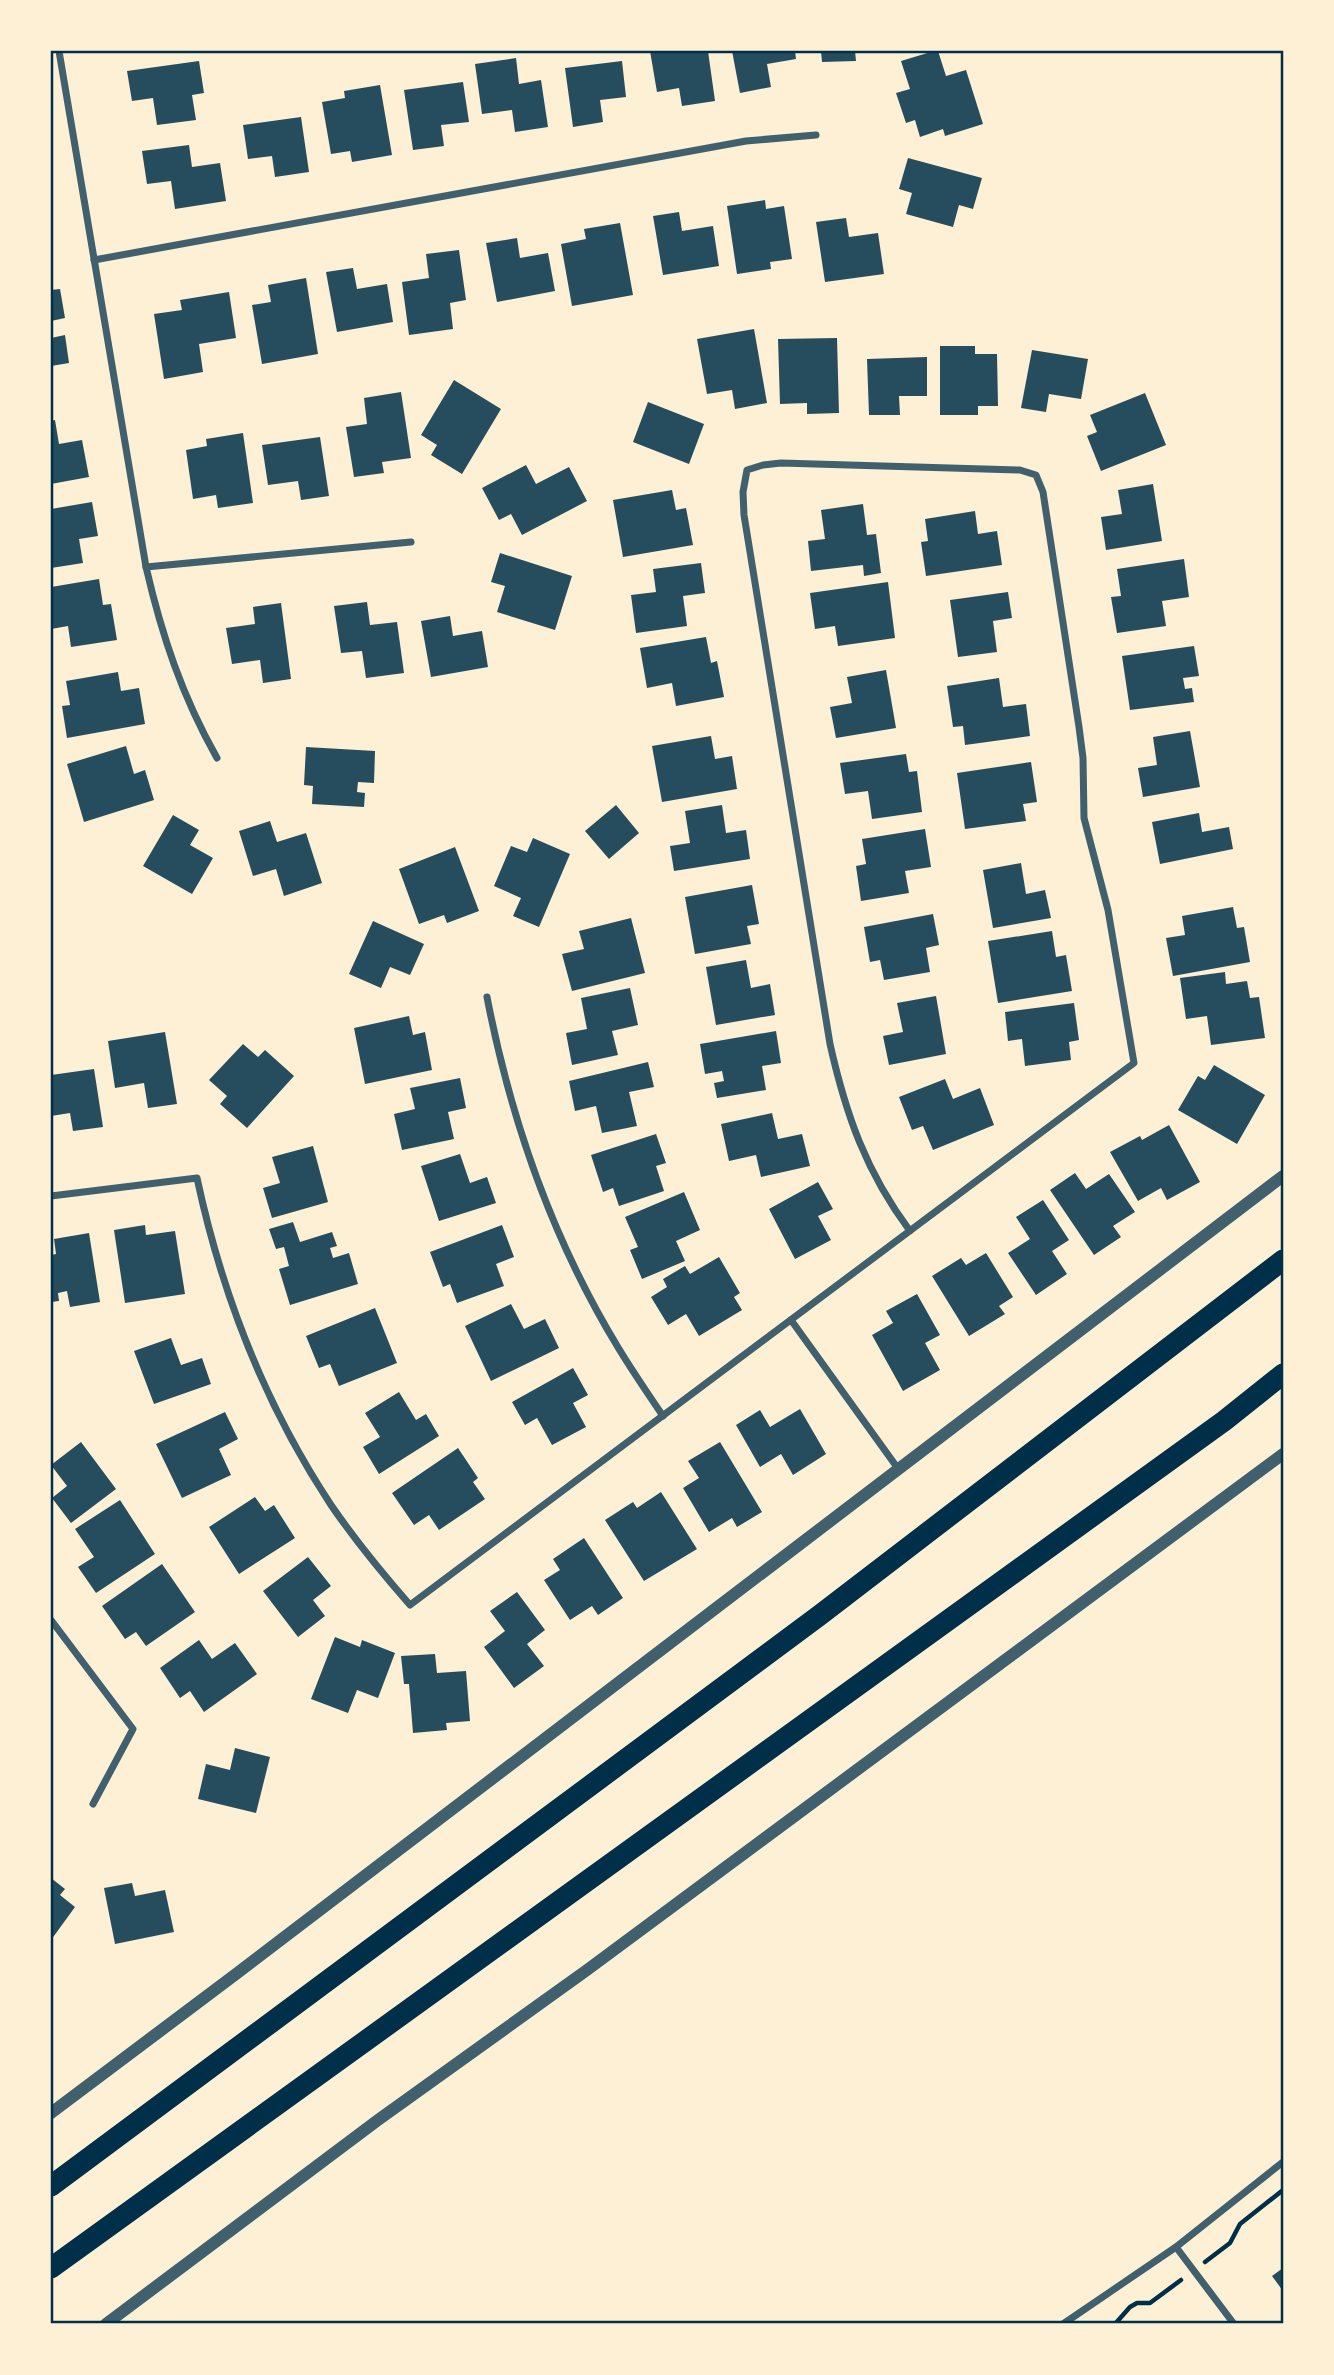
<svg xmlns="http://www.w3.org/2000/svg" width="1334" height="2375" font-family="'Zilla Slab',serif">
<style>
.building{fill:#264d5e}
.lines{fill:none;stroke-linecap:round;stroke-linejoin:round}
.path{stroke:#003049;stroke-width:4.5}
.minor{stroke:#3f606c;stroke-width:7}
.tertiary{stroke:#3f606c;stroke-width:12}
.motorway{stroke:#003049;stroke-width:21}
.neatline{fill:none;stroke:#003049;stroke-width:2.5}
</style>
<rect width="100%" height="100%" fill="#fdf0d5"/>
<g class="building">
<path d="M650,51h58l7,50 -33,5 -3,-18 -22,4z"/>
<path d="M732,51h63l1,8 -29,5 4,23 -31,6z"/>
<path d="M821,51h34l1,10 -34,1z"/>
<path d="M934,51h4l8,25 20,-6 17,54 -38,12 -2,-7 -23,8 -5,-17 -9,3 -10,-30 14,-4 -9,-28z"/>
<path d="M516,58l3,26 22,-4 7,47 -33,5 -3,-22 -30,4 -7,-50z"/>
<path d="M199,61l5,32 -12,2 4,25 -39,5 -4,-27 -21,3 -5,-30z"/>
<path d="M622,61l4,36 -26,3 3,22 -30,5 -8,-59z"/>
<path d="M463,82l6,40 -28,3 3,21 -31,4 -9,-60z"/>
<path d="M380,85l12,70 -40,7 -2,-11 -19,3 -9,-52 23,-4 -1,-7z"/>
<path d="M301,117l8,55 -34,5 -3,-21 -24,3 -5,-34z"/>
<path d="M189,145l3,22 28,-4 6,38 -51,8 -4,-28 -24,3 -5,-33z"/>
<path d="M908,158l74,20 -9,31 -14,-4 -6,22 -47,-13 6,-21 -13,-4z"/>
<path d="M765,200l1,9 18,-3 8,53 -22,3 1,7 -34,5 -10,-68z"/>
<path d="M679,212l3,19 31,-5 6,40 -56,9 -10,-59z"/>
<path d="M846,218l3,19 29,-4 6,41 -59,8 -9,-60z"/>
<path d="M620,223l13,72 -61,11 -11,-62 25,-5 -2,-10z"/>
<path d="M517,238l3,20 28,-5 7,38 -58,11 -11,-59z"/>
<path d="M459,250l7,50 -16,3 3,26 -44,6 -7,-53 27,-4 -3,-24z"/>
<path d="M353,268l4,21 30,-5 6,38 -56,10 -11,-60z"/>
<path d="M306,278l12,76 -56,10 -10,-59 19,-3 -3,-17z"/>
<path d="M60,289l5,29 -14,3v-31z"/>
<path d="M229,292l7,46 -37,6 4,28 -39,7 -10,-65 28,-4 -2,-10z"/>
<path d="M754,329l13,74 -32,6 -3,-19 -25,4 -10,-55z"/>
<path d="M65,335l4,28 -18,3v-28z"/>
<path d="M837,338l2,75 -32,1v-11l-27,1 -2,-65z"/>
<path d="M940,346h35v8h22l1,52h-20v9h-38z"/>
<path d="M1032,350l56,9 -7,40 -32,-5 -3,18 -25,-4z"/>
<path d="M927,357v39h-28l1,19h-31l-2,-56z"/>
<path d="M454,380l47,29 -39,65 -31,-19 6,-10 -16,-10z"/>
<path d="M401,392l10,66 -29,4 2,11 -30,4 -8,-50 21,-3 -3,-26z"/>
<path d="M1145,393l21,52 -65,26 -14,-35 10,-4 -7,-17z"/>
<path d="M648,402l56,22 -15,40 -56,-22z"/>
<path d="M55,420l4,24 23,-4 7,37 -38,7v-63z"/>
<path d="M243,433l10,70 -35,5 -2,-13 -23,4 -7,-49 21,-4 -1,-7z"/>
<path d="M320,437l9,59 -28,4 -3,-19 -30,4 -6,-40z"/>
<path d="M526,465l10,19 33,-17 18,34 -65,34 -11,-21 -12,6 -17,-32z"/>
<path d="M1153,484l9,57 -56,9 -5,-33 21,-3 -4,-24z"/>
<path d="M672,490l4,20 10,-2 7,37 -70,12 -10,-57z"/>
<path d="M92,502l6,34 -19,3 4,24 -32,5v-59z"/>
<path d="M863,504l4,31 9,-1 5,39 -17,3 -1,-11 -52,6 -3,-30 17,-2 -4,-29z"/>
<path d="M975,511l3,23 19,-3 5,34 -76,11 -5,-34 7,-1 -3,-22z"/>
<path d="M500,553l72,23 -17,54 -58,-18 8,-26 -14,-4z"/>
<path d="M1184,559l5,38 -27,4 4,25 -49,7 -6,-36 10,-1 -4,-27z"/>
<path d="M701,563l4,30 -22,3 4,30 -51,7 -5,-38 25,-3 -3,-23z"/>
<path d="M99,579l4,26 8,-1 6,36 -46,7 -3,-21 -17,3v-42z"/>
<path d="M888,582l7,56 -57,8 -3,-20 -20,3 -5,-36z"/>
<path d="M1008,592l4,26 -19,3 4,31 -39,5 -8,-57z"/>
<path d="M367,602l3,23 27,-3 7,51 -38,5 -4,-27 -21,2 -7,-47z"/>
<path d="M281,603l10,76 -28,4 -3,-23 -28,4 -6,-36 29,-4 -2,-17z"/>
<path d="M450,616l3,20 29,-5 6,36 -57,10 -10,-56z"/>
<path d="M706,637l5,26 6,-2 7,36 -48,9 -4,-23 -25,5 -7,-40z"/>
<path d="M1194,646l5,30 -16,2 2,11 7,-1 2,14 -64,8 -8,-54z"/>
<path d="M886,670l10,58 -60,10 -6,-31 22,-4 -5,-26z"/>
<path d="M118,672l3,19 18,-3 6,36 -78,14 -5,-32 8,-1 -4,-24z"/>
<path d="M999,678l4,29 23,-3 4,32 -65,9 -2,-19 -10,1 -6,-41z"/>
<path d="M1190,731l10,56 -57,10 -5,-29 19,-3 -4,-28z"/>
<path d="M711,736l4,23 17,-3 5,33 -75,13 -10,-56z"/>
<path d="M126,746l8,28 11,-4 9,30 -70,22 -17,-58z"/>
<path d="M306,747l69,4 -1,32 -16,-1 -1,10 8,1 -1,14 -52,-3 1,-18 -9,-1z"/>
<path d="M906,754l3,18 8,-1 5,41 -50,7 -4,-28 -23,3 -5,-31z"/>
<path d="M1031,762l6,40 -14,2 3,17 -61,8 -8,-56z"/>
<path d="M616,805l23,28 -30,26 -24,-28z"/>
<path d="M722,805l4,28 20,-3 4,29 -76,12 -4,-25 20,-3 -5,-32z"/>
<path d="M1199,813l3,19 27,-5 4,22 -73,15 -8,-42z"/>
<path d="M173,815l26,15 -9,15 23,13 -21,36 -49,-28z"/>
<path d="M270,821l7,21 29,-9 16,50 -38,13 -8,-27 -23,7 -14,-45z"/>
<path d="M925,829l6,38 -26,4 4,22 -48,8 -5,-35 10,-2 -4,-25z"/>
<path d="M533,838l37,16 -31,73 -26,-11 8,-18 -27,-12 17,-40 16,6z"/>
<path d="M455,847l24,64 -32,12 -3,-8 -25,9 -20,-55z"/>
<path d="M1021,863l5,31 19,-4 6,28 -58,10 -10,-58z"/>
<path d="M752,885l7,39 -12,2 4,18 -56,10 -10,-57z"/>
<path d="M1233,907l4,21 7,-1 6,35 -77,14 -7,-38 19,-3 -3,-19z"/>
<path d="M933,914l6,31 -13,3 4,24 -46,8 -4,-20 -10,2 -6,-35z"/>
<path d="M631,918l14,55 -73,18 -10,-37 22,-5 -5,-18z"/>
<path d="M373,921l51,23 -14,31 -20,-8 -9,21 -32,-14z"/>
<path d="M1052,931l4,26 10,-2 6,36 -74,12 -10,-62z"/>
<path d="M746,960l5,28 19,-4 5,31 -59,10 -10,-58z"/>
<path d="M1225,972l1,12 21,-3 3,17 9,-1 6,41 -54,7 -4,-29 -21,3 -6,-41z"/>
<path d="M630,988l8,37 -26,6 6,24 -46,10 -6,-32 21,-4 -6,-31z"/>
<path d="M936,996l10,58 -57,11 -6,-29 20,-4 -6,-29z"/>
<path d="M1074,1003l5,37 -10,2 2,18 -46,6 -3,-27 -14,2 -3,-29z"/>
<path d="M409,1016l4,19 12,-3 7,38 -67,14 -11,-56z"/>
<path d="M776,1031l5,32 -19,3 4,24 -49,8 -3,-15 10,-2 -2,-10 -17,3 -5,-30z"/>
<path d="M165,1032l12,72 -29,4 -4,-25 -29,5 -7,-47z"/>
<path d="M243,1044l15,13 7,-7 29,26 -47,52 -27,-24 7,-8 -18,-16z"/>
<path d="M648,1062l6,25 -25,5 8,34 -35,7 -6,-27 -21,5 -6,-30z"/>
<path d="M1214,1065l51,30 -28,49 -59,-34 20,-34 7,4z"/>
<path d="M94,1069l9,58 -30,4 -3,-18 -19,3v-41z"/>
<path d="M460,1078l6,30 -18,4 6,27 -52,11 -8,-36 21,-5 -5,-21z"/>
<path d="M945,1079l8,20 27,-11 14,37 -61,25 -10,-24 -11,4 -13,-33z"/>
<path d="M772,1113l6,26 24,-5 8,32 -49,11 -5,-22 -27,6 -8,-37z"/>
<path d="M1169,1125l31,57 -33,18 -6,-12 -23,13 -28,-49 30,-16 2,4z"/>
<path d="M656,1134l10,29 -10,3 8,25 -45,15 -6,-18 -10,4 -12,-37z"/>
<path d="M313,1146l15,56 -56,16 -9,-30 17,-5 -8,-26z"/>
<path d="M460,1154l10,29 17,-6 9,26 -57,18 -18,-55z"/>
<path d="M1075,1173l11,16 23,-15 26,38 -22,14 8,11 -27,18 -44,-65z"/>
<path d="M818,1182l15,27 -15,7 13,24 -36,19 -26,-50z"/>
<path d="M684,1192l16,38 -24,11 9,20 -43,18 -12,-29 8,-3 -13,-30z"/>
<path d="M1043,1200l26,40 -17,11 15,23 -31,21 -28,-42 22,-14 -14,-22z"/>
<path d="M293,1222l7,20 32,-10 5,14 -7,2 3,10 16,-5 9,31 -68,21 -11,-36 10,-3 -5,-19 -8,2 -7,-20z"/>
<path d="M145,1225l1,10 29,-4 10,63 -60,9 -11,-73z"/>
<path d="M502,1225l12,32 -18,7 8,22 -47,17 -7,-19 -7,3 -13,-35z"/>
<path d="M89,1233l11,69 -30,5 -3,-16 -9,2 1,8 -8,1v-47l5,-1 -2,-15z"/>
<path d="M986,1253l27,44 -14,9 6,8 -36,22 -37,-60 29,-18 5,7z"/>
<path d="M719,1257l21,36 -6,4 8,13 -43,26 -13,-22 -18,11 -17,-28 16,-10 -4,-8 22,-13 5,8z"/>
<path d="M917,1294l23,41 -15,8 15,27 -37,21 -31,-56 21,-12 -7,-12z"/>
<path d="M511,1304l13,25 21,-10 14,29 -68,33 -26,-55z"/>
<path d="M375,1308l22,55 -58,23 -9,-22 -11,4 -13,-32z"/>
<path d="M171,1338l10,27 21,-7 9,26 -57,20 -20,-53z"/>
<path d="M573,1368l15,27 -15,8 13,24 -34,18 -15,-27 -12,7 -13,-23z"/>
<path d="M399,1392l17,28 10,-6 13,22 -60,38 -16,-27 17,-10 -15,-24z"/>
<path d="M800,1409l26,45 -33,21 -12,-21 -21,13 -24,-42 24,-15 10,17z"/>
<path d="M225,1412l13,27 -19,10 12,26 -49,23 -26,-54z"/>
<path d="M81,1442l35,47 -45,34 -19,-25 15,-12 -16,-21z"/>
<path d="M720,1442l42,70 -25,15 -5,-9 -23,14 -26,-44 16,-10 -11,-17z"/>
<path d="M458,1448l20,30 -5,4 12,17 -46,31 -10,-15 -15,10 -22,-32z"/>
<path d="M661,1492l36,57 -53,32 -39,-61 28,-18 4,6z"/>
<path d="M255,1497l10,14 9,-6 21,33 -56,36 -30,-47z"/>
<path d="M120,1500l35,54 -59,39 -18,-26 16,-10 -19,-28z"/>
<path d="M584,1538l39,60 -25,17 -6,-9 -22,14 -26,-40 16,-10 -7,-11z"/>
<path d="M308,1557l23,29 -18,14 12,16 -27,21 -35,-46z"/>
<path d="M162,1564l33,48 -49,34 -10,-14 -11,7 -23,-33z"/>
<path d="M517,1592l28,38 -18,14 17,22 -30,22 -30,-41 21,-16 -15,-20z"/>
<path d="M335,1637l25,10 2,-7 33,13 -17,45 -21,-8 -9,23 -37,-14z"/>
<path d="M199,1640l13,19 23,-16 22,31 -53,38 -14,-21 -10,7 -20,-30z"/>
<path d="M435,1654l2,19 29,-2 4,50 -24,2 1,7 -34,3 -4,-49h-5l-3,-28z"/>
<path d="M235,1748l35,9 -14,56 -58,-14 8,-35 24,6z"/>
<path d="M51,1878l14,11 -5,6 15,12 -24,33z"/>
<path d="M132,1883l3,13 30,-6 9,42 -59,12 -11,-56z"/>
<path d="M1283,2268v23l-11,-15z"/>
</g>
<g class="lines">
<g class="path">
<path d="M1205,2262l25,-19 10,-19 43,-34"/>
<path d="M1115,2324l15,-17 7,-4h13l31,-23"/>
</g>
<g class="minor">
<path d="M59,51l87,516c16,69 36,129 71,191"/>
<path d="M94,260l652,-119 70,-6"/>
<path d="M146,567l265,-25"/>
<path d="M487,997c24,124 66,244 132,352 14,23 29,45 44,67"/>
<path d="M51,1196l146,-18c25,117 68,227 134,327 24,35 51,68 79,100l724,-542 -26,-153 -24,-92 -1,-60 -4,-31 -36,-235 -7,-17 -16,-5 -239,-7 -18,2 -16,5 -4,22 1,23 86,529c16,71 36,128 80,187"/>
<path d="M791,1320l108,150"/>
<path d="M51,1620l82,109 -40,75"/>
<path d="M1176,2247l58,77"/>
<path d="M1063,2324l113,-77 107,-85"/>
</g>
<g class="tertiary">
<path d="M51,2113l185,-139 1047,-798"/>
<path d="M106,2324l272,-204 209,-150 696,-516"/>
</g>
<g class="motorway">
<path d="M51,2186l769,-571 463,-355"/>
<path d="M51,2268l1173,-847 59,-47"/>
</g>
</g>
<rect width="1334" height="2375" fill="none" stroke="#fdf0d5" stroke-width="105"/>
<rect x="52" y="52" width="1230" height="2270" class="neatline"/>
</svg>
